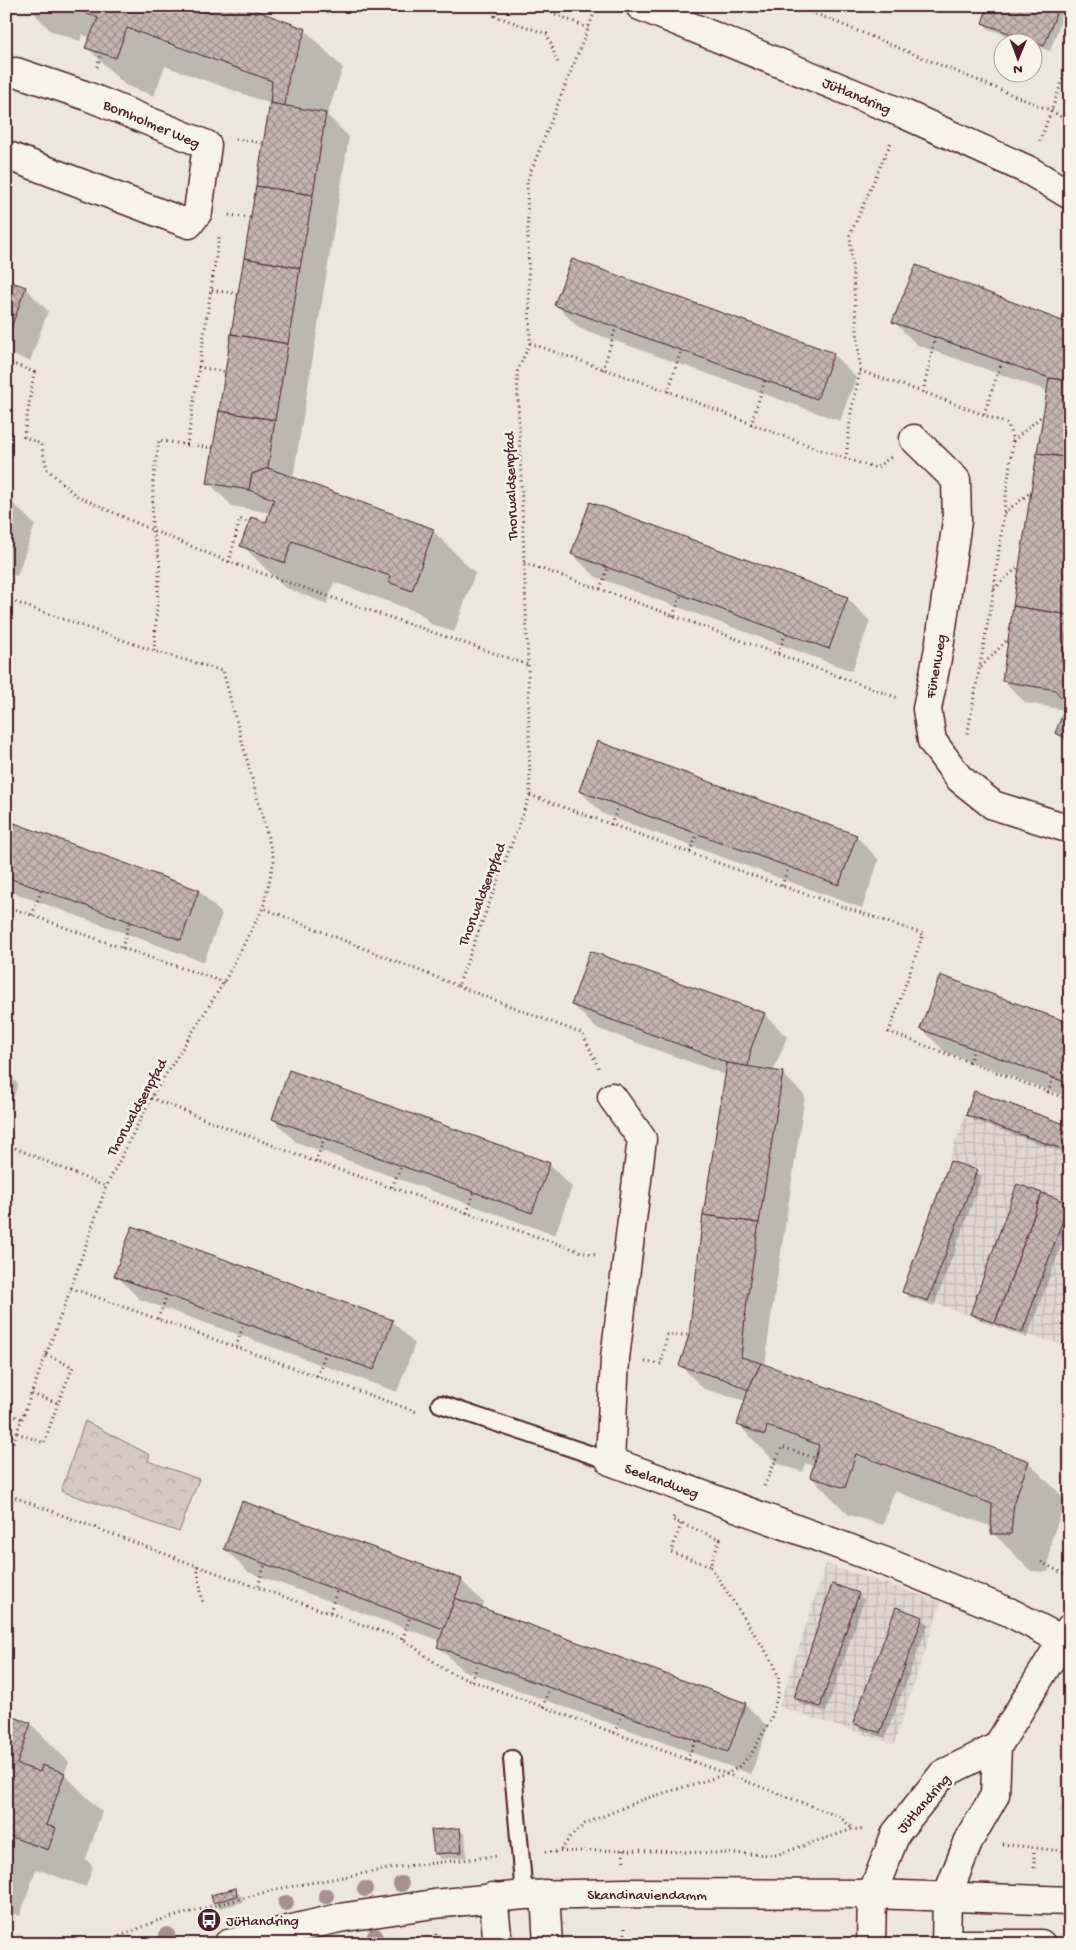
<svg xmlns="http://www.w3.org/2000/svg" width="1076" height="1950" font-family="'Gochi Hand',sans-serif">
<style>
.built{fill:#e0d7d0}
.industrial{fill:url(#industrial-grid)}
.park{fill:url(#park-crowns);stroke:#907476}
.shadow{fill:#0003}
.building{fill:url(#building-cross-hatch);stroke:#4a1f2b}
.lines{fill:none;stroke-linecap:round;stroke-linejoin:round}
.service-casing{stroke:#4a1f2b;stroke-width:20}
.minor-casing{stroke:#4a1f2b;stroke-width:31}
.tertiary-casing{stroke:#4a1f2b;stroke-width:31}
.path{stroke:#4a1f2b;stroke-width:3;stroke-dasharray:1 4;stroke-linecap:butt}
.service{stroke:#f7f3e8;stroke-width:16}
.minor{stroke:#f7f3e8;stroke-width:28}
.tertiary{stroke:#f7f3e8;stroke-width:28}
.tree{fill:#a69090}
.labels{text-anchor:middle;stroke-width:5;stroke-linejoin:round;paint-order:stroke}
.street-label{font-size:15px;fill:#4a1f2b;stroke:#f7f3e8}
.poi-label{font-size:15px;fill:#4a1f2b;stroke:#f7f3e8;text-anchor:start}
</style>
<defs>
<pattern id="industrial-grid" width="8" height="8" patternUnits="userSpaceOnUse" patternTransform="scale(1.25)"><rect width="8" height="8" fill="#e0d7d0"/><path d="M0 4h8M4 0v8" fill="none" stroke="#c2b8b3"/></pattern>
<pattern id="park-crowns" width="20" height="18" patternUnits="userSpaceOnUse" patternTransform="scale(1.25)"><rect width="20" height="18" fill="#d5c9c2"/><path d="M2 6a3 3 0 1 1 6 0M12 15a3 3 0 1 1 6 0" fill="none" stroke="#b8aca7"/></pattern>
<pattern id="building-cross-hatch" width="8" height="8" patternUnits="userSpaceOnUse" patternTransform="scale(1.25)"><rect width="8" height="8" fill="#c4b5b0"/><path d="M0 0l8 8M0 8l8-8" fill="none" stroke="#a1938f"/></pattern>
</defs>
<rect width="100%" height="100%" fill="#ece6dd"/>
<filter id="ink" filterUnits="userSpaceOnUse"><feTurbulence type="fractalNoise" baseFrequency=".02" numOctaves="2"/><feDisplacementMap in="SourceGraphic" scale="10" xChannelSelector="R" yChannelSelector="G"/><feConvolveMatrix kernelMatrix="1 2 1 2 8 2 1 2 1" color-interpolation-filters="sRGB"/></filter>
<g filter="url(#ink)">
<path class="built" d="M1070,1793v20l-12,-1z"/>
<g class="industrial">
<path d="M974,1091l96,35v221l-52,-15 -116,-40z"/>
<path d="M826,1564l115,38 -47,142 -115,-37z"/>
</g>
<path class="park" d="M85,1421l65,34 -2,6 51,18 -20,53 -118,-41z"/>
<g class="shadow">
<path d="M27,6h214l64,24 38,38 -16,47 22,22 -56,341 140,53 42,42 -21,59 -23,-8 -11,-11 -86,-31 -7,22 -43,-17 -42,-42 24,-22 4,-10 -38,-7 -23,-23 62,-379 -106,-38 -11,30 -29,-11 -38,-38 4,-9 -9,-4 -2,7 -29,-10z"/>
<path d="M1058,7l6,6 -14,38 -16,-6v-3h-7l-38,-13 -6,-6z"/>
<path d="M6,281l19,7 23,23 -18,50 -24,-8z"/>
<path d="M556,305l277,49 23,23 -16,44 -261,-93z"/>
<path d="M894,322l176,4v420l-14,-13 9,-23 -39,-7 -23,-23 45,-289 -131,-46z"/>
<path d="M6,500l6,2 23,23 -18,51 -11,-3z"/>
<path d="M572,554l275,44 23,23 -18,50 -256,-94z"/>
<path d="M580,791l276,45 23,24 -17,48 -259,-94z"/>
<path d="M6,821l193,70 23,23 -18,48 -198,-72z"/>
<path d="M573,1005l191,9 23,23 -14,35 9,1 23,23 -35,228 -5,42 263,96 38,38 -15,41 -3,31 -17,-1 -38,-38v-6l-99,-36 -11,34 -34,-10 -38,-38 3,-11 -9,-3 -2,9 -27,-9 -38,-39 8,-23 -42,-12 -23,-23 9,-31 36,-260 -130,-47z"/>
<path d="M1070,1024v74l-125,-46 -24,-24z"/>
<path d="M6,1073l12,11 -12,34z"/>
<path d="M967,1114l103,13v28l-97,-35z"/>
<path d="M273,1119l276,45 23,23 -17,48 -259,-93z"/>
<path d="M976,1171l6,6 -48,129 -25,-9 -6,-6z"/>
<path d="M1068,1204l2,18 -43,116 -50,-19 -6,-6z"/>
<path d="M116,1275l276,46 23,23 -18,48 -258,-93z"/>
<path d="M225,1549l236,31 23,23 -2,6 263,95 23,23 -17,47 -289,-104 -23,-23 2,-6 -193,-69z"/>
<path d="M858,1594l6,6 -38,112 -25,-8 -6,-6z"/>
<path d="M922,1618l6,6 -43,114 -25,-9 -6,-6z"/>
<path d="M9,1717l22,7 38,38 -5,12 38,38 -16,47 7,8 -7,20 -50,-18 -16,47 -14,-5v-187z"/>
<path d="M459,1829l6,6 2,22 -26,2 -6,-6z"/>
<path d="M235,1890l6,6 2,6 -23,6 -6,-6z"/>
</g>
<g class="building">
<path d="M67,6h177l62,23 -17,46 -4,31 -15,-3 2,-22 -145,-53 -11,30 -31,-10 13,-30z"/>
<path d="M988,6h71l-15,40 -62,-23z"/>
<path d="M270,103l56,10 -13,82 -57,-9z"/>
<path d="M256,186l57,9 -13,73 -56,-10z"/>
<path d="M244,258l56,10 -12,76 -57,-10z"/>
<path d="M572,259l262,94 -17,46 -263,-94z"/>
<path d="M916,265l154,59 -2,37 2,20 -21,-3 -157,-56z"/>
<path d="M6,280l20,7 -19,52h-1z"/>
<path d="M231,334l57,10 -13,76 -56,-9z"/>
<path d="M1049,378l21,3v77l-33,-5z"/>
<path d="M219,411l56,9 -7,48 -16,6 -3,16 -42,-7z"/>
<path d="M1037,453l33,5 -1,157 -56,-9z"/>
<path d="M268,468l166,61 -22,62 -24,-9 2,-6 -98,-35 -7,22 -45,-17 11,-29 15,5 8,-23 -25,-9 3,-16z"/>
<path d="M6,499l6,2 -6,17z"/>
<path d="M590,502l258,95 -19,52 -258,-95z"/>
<path d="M1013,606l56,9 -7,46 8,5v30l-3,8 -12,-14 -53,-9z"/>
<path d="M1070,696v43l-15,-6z"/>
<path d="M597,741l260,94 -18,50 -260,-94z"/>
<path d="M6,820l193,70 -18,50 -175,-63z"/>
<path d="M590,951l175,62 -14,35 -3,19 -21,-4 -27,-11 -129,-47z"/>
<path d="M940,975l130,48v61l-150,-55z"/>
<path d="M727,1063l56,9 -24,151 -56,-8z"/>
<path d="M289,1070l261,93 -18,50 -260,-94z"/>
<path d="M974,1091l96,35v26l-104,-37z"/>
<path d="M950,1161l27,9 -49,131 -26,-9z"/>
<path d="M1017,1184l25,9 -47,130 -25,-9z"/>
<path d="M1042,1193l27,10 -47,130 -27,-10z"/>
<path d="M703,1215l56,8 -12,77 -6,57 20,6 -13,27 -24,-11 -45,-13 10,-31z"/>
<path d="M132,1226l261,94 -19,50 -260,-94z"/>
<path d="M1070,1325v22l-7,-3z"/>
<path d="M761,1363l268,98 -15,41 -3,32h-20l1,-30 -136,-50 -11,34 -35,-11 9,-32 -52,-19 -2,9 -28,-10 11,-35z"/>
<path d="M242,1501l220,78 -18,50 -220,-80z"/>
<path d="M832,1584l27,9 -39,114 -26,-9z"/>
<path d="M455,1598l291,105 -18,49 -291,-105z"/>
<path d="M896,1607l27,10 -43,116 -27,-10z"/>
<path d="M8,1715l23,8 -14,41 23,8 2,-7 23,8 -19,52 10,3 -8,22 -42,-15v-115z"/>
<path d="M460,1828l2,24 -28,2 -3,-24z"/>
<path d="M236,1888l1,8 -24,7 -2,-8z"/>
</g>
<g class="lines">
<g class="service-casing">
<g id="service">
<path d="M440,1404l170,57"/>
<path d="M512,1759l12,136"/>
</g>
</g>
<g class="minor-casing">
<g id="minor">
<path d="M640,6l264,108 124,56 42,25"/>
<path d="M6,76l10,-4 71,24 120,49 -9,67 -9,12 -183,-69"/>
<path d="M914,439l42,41 1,41 -18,127 -12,61 5,32 27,37 34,27 77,24"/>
<path d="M612,1097l30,42 -27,219 -5,103 276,101 123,50 53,28"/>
<path d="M545,1894l3,50"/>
<path d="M493,1897l5,47"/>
<path d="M871,1944l1,-50 24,-61 47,-59 54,-27"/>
<path d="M946,1944l1,-48 22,-56 26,-45 2,-48 73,-119"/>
</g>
</g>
<g class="tertiary-casing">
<g id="tertiary">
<path d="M228,1944l111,-26 95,-14 90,-9 101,-2 247,1 198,7"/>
<path d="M957,1944h84"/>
</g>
</g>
<g class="path">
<path d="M499,6l-4,10 52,18 11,29"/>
<path d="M537,6l51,22"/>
<path d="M797,6l255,105 18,12"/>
<path d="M97,67l5,-14"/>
<path d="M236,139l27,4"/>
<path d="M1040,141l30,-81"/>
<path d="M229,215l22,3"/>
<path d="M212,290l26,4"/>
<path d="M530,343c46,17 93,32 140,49 68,26 136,55 206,76l15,-11"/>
<path d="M6,361l28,11 -10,65 17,7 6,25 28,26 77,35 77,32 299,103"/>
<path d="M198,367l27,5"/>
<path d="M603,370l13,-43"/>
<path d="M860,371l63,21 85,32 5,17 -19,148 -27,147"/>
<path d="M668,392l13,-42"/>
<path d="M923,392l12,-55"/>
<path d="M984,414l18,-53"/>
<path d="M751,425l14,-45"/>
<path d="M1013,441l30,-26"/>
<path d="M187,445l26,3"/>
<path d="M846,459l5,-47 9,-41 -10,-136 41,-93"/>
<path d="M1004,513l27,-21"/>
<path d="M229,562l11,-43 9,4"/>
<path d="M524,563l76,26 298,109"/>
<path d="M600,589l8,-21"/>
<path d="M994,589l25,-23"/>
<path d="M6,599l148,52 69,20 51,189 -11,48"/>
<path d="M673,616l8,-21"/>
<path d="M154,651l6,-89 -8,-32 1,-48 6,-42 28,5 32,-208"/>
<path d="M778,653l8,-20"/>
<path d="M981,667l27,-28"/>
<path d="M530,795l252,91 141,48 -34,98 181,68"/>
<path d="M611,825l7,-19"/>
<path d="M690,852l7,-18"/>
<path d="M782,886l6,-19"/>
<path d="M6,906l116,42 102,34"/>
<path d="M32,915l10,-26"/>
<path d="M122,948l8,-27"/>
<path d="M458,986l125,48 16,35"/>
<path d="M969,1063l5,-14"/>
<path d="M1048,1093l5,-15"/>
<path d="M151,1098l165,64 272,92 8,1"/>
<path d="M6,1144l100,43"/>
<path d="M316,1162l8,-24"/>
<path d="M392,1187l9,-21"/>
<path d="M467,1213l7,-20"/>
<path d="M71,1288l346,124"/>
<path d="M158,1319l9,-24"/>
<path d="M236,1347l8,-24"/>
<path d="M645,1362l16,2 6,-29h22"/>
<path d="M317,1376l9,-24"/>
<path d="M32,1394l26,9 15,-36 -27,-12"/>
<path d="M6,1413l16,6"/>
<path d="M17,1433l27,10 14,-40"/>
<path d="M6,1461l65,-173 35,-101 45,-89 73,-116 39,-74 195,78 72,-191 -2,-130 -11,-293 13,-29 -3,-162 70,-175"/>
<path d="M764,1486l18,-39 33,11"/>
<path d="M6,1494l191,72 206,73 45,33 279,102 113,43 12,11"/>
<path d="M681,1524l-10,28 39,14"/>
<path d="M1041,1562l29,15"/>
<path d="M197,1566l6,38"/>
<path d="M258,1586l7,-22"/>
<path d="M330,1612l7,-22"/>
<path d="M403,1639l7,-23"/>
<path d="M472,1681l6,-19"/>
<path d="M543,1707l6,-19"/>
<path d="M614,1733l9,-19"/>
<path d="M687,1760l9,-20"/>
<path d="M1002,1844l68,8"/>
<path d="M561,1850l9,-13 15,-13 56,-24 86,-26 14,-9 12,-14 18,-32 7,-25 1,-15 -5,-15 -64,-98 10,-27 -48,-19 2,-3"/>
<path d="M623,1850l1,13"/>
<path d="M545,1852l78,-2 153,5 77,-26 11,1"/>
<path d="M1034,1868v-20"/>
<path d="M436,1934v10"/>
<path d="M101,1944l56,-23 120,-32 122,-22 97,-11"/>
<path d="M625,1944v-20"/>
</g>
<use href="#service" class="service"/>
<use href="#minor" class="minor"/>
<use href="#tertiary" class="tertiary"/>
</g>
<g class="tree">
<circle cx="401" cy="1884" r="8"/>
<circle cx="365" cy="1889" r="8"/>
<circle cx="326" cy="1896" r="8"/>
<circle cx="286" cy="1903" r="8"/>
<circle cx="167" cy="1935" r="8"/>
<circle cx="375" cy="1936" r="8"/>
</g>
</g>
<defs>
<g id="bus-disc" transform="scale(1.25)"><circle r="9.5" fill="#4a1f2b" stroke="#f7f3e8"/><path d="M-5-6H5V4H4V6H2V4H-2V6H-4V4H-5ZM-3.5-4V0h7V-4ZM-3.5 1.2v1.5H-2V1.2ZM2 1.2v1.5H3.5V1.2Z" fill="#fff"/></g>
</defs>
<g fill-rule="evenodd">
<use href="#bus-disc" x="209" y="1920"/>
</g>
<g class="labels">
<g class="street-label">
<text transform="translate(857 95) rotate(23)" y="5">Jütlandring</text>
<text transform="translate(152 123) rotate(23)" y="5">Bornholmer Weg</text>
<text transform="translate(510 486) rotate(-92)" y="5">Thorwaldsenpfad</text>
<text transform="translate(935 666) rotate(-80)" y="5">Fünenweg</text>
<text transform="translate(481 894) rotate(-69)" y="5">Thorwaldsenpfad</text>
<text transform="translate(136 1107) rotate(-61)" y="5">Thorwaldsenpfad</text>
<text transform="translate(662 1480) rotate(20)" y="5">Seelandweg</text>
<text transform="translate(923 1803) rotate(-49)" y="5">Jütlandring</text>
<text x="647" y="1899">Skandinaviendamm</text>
</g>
<g class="poi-label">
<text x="226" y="1925">Jütlandring</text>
</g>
</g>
<rect width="1076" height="1950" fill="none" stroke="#f7f3e8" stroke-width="25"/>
<rect x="12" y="12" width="1051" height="1925" fill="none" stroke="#4a1f2b" stroke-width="2" filter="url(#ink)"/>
<g transform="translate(1018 58) rotate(181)"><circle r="24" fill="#f7f3e8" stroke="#b29e9c"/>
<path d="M0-4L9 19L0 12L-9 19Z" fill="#4a1f2b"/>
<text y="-8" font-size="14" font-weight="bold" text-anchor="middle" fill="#4a1f2b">N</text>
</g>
</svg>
